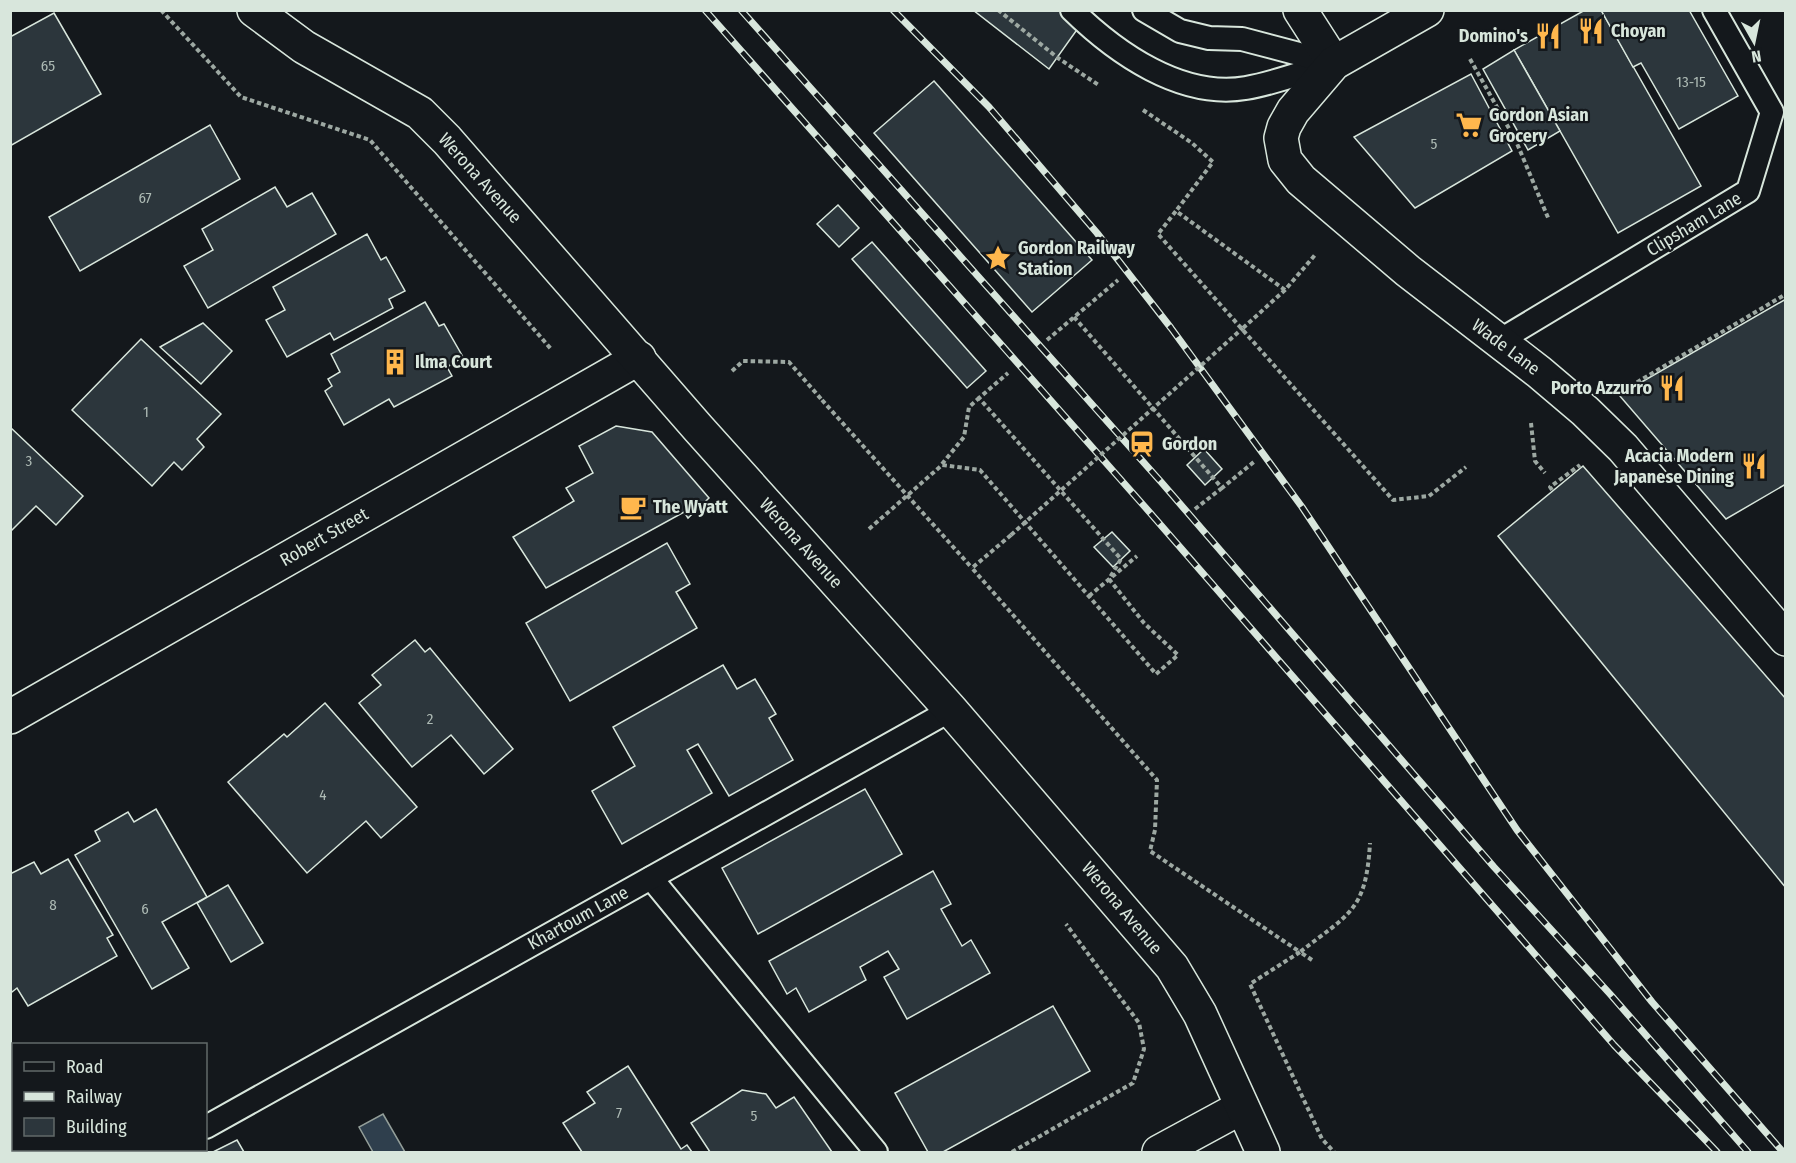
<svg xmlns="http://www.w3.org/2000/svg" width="1796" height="1163" font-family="'Fira Sans Condensed',sans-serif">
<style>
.water{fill:#2f3f4d;stroke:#939e99;stroke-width:1.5}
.building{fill:#2c363c;stroke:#d8e6dc;stroke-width:1.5}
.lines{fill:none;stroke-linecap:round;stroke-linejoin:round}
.service-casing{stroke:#d8e6dc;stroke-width:26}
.minor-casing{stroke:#d8e6dc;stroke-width:36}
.tertiary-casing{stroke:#d8e6dc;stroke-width:36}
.path{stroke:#9da8a2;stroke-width:4;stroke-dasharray:4.5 3;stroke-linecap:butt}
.service{stroke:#14181c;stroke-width:22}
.minor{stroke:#14181c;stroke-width:33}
.tertiary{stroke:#14181c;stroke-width:33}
.rail-casing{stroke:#d8e6dc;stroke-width:7}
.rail{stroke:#14181c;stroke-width:4.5;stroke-dasharray:14;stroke-linecap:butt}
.path-bridge{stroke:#9da8a2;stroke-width:4;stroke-dasharray:4.5 3;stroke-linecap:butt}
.labels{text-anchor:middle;stroke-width:4.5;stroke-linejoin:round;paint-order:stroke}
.number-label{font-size:15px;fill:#adbab4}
.poi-label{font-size:18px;font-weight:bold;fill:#d8e6dc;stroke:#14181c;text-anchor:start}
.street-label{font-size:18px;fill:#d8e6dc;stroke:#14181c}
</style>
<rect width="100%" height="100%" fill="#14181c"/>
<path class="water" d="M383,1114l22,38h-32l-14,-25z"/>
<g class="building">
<path d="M973,10h118l-42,59z"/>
<path d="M1585,10h16l100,176 -83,47 -104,-183z"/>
<path d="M1601,10h88l49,86 -59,33 -38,-66 -8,4z"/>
<path d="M54,13l47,81 -91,52v-109z"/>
<path d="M1514,50l46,81 -32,19 -45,-81z"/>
<path d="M1471,74l41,77 -97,57 -61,-71z"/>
<path d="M934,81l158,179 -60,52 -158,-179z"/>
<path d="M210,125l30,54 -160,92 -31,-54z"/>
<path d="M275,187l12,20 25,-14 24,41 -128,74 -24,-42 29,-16 -11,-21z"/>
<path d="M838,205l21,23 -20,19 -22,-23z"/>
<path d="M367,234l14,26 5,-3 19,34 -16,8 4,9 -59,32 -4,-7 -43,24 -21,-37 19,-10 -12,-23z"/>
<path d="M872,242l114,129 -19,17 -115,-129z"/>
<path d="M1786,299v185l-60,35 -107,-124z"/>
<path d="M425,302l14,24 5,-2 19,33 -16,10 5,9 -58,31 -5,-8 -45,26 -19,-34 7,-5 -4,-7 12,-7 -9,-18z"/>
<path d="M203,323l29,28 -31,33 -41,-37z"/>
<path d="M141,339l80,75 -24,25 7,8 -22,23 -8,-8 -22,24 -80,-76z"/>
<path d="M616,426l36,6 57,66 -21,20 -4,-6 -138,76 -33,-51 61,-36 -8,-13 27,-15 -14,-27z"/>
<path d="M10,427l73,69 -27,29 -20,-19 -26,26z"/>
<path d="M1204,449l18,20 -17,16 -18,-20z"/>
<path d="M1583,466l203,233v189l-288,-352z"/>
<path d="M1112,532l18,19 -17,16 -19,-20z"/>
<path d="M667,543l23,41 -14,8 21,36 -127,73 -44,-78z"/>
<path d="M415,640l10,12 5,-4 83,101 -29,25 -33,-39 -39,32 -53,-64 22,-18 -9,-10z"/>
<path d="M723,665l14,24 18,-10 21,35 -7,4 24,42 -64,36 -31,-52 -11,6 25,43 -90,51 -30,-53 43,-25 -22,-39z"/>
<path d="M325,703l92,104 -36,31 -15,-17 -59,52 -79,-91 56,-48 3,3z"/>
<path d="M865,789l37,65 -144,80 -36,-66z"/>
<path d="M156,809l51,88 -45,25 27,46 -37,21 -77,-134 25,-14 -5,-10 33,-19 6,10z"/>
<path d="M68,859l45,76 -6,3 10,18 -89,50 -11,-18 -5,4 -2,-3v-115l24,-12 7,12z"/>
<path d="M933,871l18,33 -10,5 21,37 9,-6 19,33 -83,46 -23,-42 15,-8 -11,-18 -28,16 6,13 -57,32 -13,-24 -9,6 -18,-33z"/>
<path d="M228,885l35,58 -32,19 -34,-59z"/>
<path d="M1053,1006l37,65 -147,81h-15l-33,-59z"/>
<path d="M628,1066l53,83 6,-4 5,7h-110l-19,-29 32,-20 -8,-11z"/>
<path d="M742,1090l24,4 10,14 18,-11 38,55h-122l-19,-29z"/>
<path d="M237,1140l7,12h-31z"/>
</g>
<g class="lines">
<g class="service-casing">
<g id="service">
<path d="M1072,10c44,43 109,89 174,78 30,-5 59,-17 88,-25"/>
<path d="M1144,10l36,21 29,7 33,1 91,24"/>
<path d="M1499,341l249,-150 24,-79 -58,-102"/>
<path d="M651,878l225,274"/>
<path d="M206,1127l745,-417"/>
<path d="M159,1152l6,-2"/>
</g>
</g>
<g class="minor-casing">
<g id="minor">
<path d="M1300,10l34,53"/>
<path d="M1427,10l-93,53 -41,48 -9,16 -3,11 4,22 16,20 107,91 131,101 46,39 38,37 163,191"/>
<path d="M10,717l629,-359"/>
<path d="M1159,1152l83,-45"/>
</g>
</g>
<g class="tertiary-casing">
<path id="tertiary" d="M254,10l50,37 116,66 27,27 251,288 253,282 221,257 28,47 63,138"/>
</g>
<g class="path">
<path d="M161,10l80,87 129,43 181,209"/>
<path d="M998,10l60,48 42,28"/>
<path d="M1470,59l46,82 33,79"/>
<path d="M1143,110l49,33 21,19 -37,49"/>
<path d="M1285,290l-109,-79 -18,23 235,266 36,-4 37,-29"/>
<path d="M1074,317l148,171 33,-27"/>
<path d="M1243,328l42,-38 30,-35"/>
<path d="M1047,340l71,-60"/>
<path d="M732,371l11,-10 46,1 33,38"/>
<path d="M1624,390l162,-96"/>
<path d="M1531,423l4,38 10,12"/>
<path d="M942,464l22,-27 5,-30 10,-9"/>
<path d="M1552,490l-2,-3 30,-22"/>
<path d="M1195,509l27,-21"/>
<path d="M869,529l73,-64 38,5 176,204 22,-19 -34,-32 -35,-44 12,-20 -142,-161 29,-25"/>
<path d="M1011,535l-39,33 185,212 -2,50 -5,21 150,101 -50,32 72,155 12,13"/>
<path d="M1089,596l48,-40"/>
<path d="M1312,960l-12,-8c50,-39 66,-41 70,-109"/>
<path d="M1012,1152l121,-69 11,-34 -5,-26 -73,-99"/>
</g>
<use href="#service" class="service"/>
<use href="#minor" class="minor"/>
<use href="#tertiary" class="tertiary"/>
<g class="rail-casing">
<g id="rail">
<path d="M705,10l440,497 469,538 103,107"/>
<path d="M741,10l421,473 332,384 116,127 138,158"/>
<path d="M893,10l96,97 108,126 74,95 131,179 215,323 135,172 131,150"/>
</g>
</g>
<use href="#rail" class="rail"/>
<g class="path-bridge">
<path d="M822,400l150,168"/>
<path d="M1011,535l232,-207"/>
</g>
</g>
<defs>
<g id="restaurant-bare" transform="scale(2.07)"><path d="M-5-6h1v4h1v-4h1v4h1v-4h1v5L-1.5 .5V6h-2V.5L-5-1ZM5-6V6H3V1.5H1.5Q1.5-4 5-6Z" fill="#ffb74d" stroke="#14181c" stroke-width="2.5" paint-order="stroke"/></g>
<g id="supermarket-bare" transform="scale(2.07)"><path d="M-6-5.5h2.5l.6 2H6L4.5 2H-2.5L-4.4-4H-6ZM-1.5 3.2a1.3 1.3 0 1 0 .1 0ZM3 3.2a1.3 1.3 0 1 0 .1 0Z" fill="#ffb74d" stroke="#14181c" stroke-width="2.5" paint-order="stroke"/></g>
<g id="sight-bare" transform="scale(2.07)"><path d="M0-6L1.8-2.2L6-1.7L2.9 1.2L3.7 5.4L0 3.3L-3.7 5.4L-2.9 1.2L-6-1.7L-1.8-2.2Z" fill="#ffb74d" stroke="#14181c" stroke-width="2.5" paint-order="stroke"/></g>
<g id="building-bare" transform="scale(2.07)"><path d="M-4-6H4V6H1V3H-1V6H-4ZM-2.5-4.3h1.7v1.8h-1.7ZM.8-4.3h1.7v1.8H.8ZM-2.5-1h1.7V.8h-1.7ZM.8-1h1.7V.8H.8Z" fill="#ffb74d" stroke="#14181c" stroke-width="2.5" paint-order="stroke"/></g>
<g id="station-bare" transform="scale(2.07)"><path d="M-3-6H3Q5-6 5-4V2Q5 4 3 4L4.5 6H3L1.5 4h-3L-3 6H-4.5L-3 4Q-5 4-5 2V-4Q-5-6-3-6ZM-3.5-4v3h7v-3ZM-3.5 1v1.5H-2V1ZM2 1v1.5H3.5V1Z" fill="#ffb74d" stroke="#14181c" stroke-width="2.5" paint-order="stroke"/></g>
<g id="cafe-bare" transform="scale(2.07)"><path d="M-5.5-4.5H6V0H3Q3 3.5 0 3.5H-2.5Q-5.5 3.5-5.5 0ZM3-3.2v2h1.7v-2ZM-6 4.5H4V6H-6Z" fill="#ffb74d" stroke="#14181c" stroke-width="2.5" paint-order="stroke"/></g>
</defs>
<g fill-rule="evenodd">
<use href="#restaurant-bare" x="1591" y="31"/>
<use href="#restaurant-bare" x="1548" y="36"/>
<use href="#supermarket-bare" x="1469" y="125"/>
<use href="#sight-bare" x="998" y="258"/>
<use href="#building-bare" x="395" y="362"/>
<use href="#restaurant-bare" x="1672" y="388"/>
<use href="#station-bare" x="1142" y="444"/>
<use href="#restaurant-bare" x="1754" y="466"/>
<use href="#cafe-bare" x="633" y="507"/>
</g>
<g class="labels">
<g class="number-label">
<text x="48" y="71">65</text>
<text x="1691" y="87">13-15</text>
<text x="1434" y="149">5</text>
<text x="145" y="203">67</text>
<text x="146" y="417">1</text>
<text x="29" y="466">3</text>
<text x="430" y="724">2</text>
<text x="323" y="800">4</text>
<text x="53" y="910">8</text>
<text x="145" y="914">6</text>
<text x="619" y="1118">7</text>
<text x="754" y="1121">5</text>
</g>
<g class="poi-label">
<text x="1611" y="37">Choyan</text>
<text x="1528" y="42" text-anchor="end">Domino's</text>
<text x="1489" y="121">Gordon Asian<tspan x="1489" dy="21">Grocery</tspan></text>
<text x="1018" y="254">Gordon Railway<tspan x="1018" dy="21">Station</tspan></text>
<text x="415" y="368">Ilma Court</text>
<text x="1652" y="394" text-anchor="end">Porto Azzurro</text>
<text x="1162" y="450">Gordon</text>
<text x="1734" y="462" text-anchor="end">Acacia Modern<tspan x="1734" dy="21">Japanese Dining</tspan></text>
<text x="653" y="513">The Wyatt</text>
</g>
<g class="street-label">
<text transform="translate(480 178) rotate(48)" y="6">Werona Avenue</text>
<text transform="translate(1694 224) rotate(-31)" y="6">Clipsham Lane</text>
<text transform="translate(1506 347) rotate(37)" y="6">Wade Lane</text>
<text transform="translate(324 537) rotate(-30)" y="6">Robert Street</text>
<text transform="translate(801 543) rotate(48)" y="6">Werona Avenue</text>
<text transform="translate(1122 908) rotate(50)" y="6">Werona Avenue</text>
<text transform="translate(578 918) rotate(-29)" y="6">Khartoum Lane</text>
</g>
</g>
<rect width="1796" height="1163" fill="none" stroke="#d8e6dc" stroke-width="24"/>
<rect x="12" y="1043" width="195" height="108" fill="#14181c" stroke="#626a69" stroke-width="1.5"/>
<rect x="24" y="1062" width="30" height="9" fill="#14181c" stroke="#626a69" stroke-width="1.5"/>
<text x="66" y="1073" font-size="18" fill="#d8e6dc">Road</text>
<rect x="24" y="1092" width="30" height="9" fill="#d8e6dc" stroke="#626a69" stroke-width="1.5"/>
<text x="66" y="1103" font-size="18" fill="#d8e6dc">Railway</text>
<rect x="24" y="1118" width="30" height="18" fill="#2c363c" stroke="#626a69" stroke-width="1.5"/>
<text x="66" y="1133" font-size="18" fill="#d8e6dc">Building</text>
<g transform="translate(1754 42) rotate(171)" stroke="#14181c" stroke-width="4.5" paint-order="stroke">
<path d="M0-4.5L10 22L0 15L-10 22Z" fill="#d8e6dc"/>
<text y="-9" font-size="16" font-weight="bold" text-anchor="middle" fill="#d8e6dc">N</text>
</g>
</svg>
